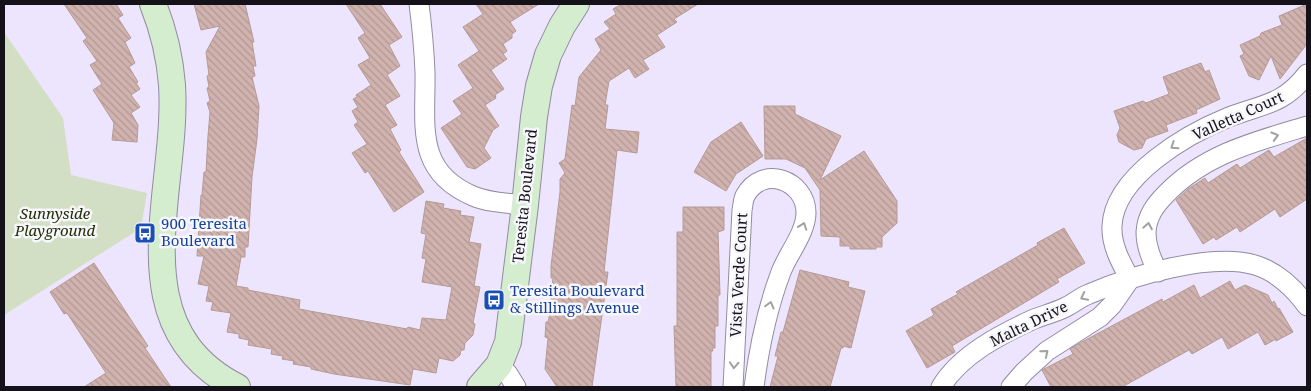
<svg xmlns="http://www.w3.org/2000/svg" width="1311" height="391" font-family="'Noto Serif',serif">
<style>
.park{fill:#d2dfc4}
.building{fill:url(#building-back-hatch);stroke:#b69a96}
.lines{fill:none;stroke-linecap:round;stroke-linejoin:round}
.street-casing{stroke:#928ba1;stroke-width:21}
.secondary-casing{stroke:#928ba1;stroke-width:28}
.street{stroke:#fff;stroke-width:19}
.secondary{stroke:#d4edce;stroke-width:26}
.oneway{stroke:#a1a0a3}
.labels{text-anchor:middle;stroke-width:5;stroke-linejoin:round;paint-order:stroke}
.street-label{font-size:15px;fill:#141119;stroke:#f7f6fb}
.park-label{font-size:15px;font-style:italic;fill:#202f06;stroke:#f7f6fb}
.transit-label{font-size:15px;fill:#164399;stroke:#f7f6fb;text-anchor:start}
</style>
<defs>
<pattern id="building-back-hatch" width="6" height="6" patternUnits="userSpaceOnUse" patternTransform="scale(1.25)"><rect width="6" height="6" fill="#d0b2ae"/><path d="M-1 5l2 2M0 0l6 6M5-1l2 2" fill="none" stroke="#b29895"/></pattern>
</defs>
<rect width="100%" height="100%" fill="#ede5fe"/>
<path class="park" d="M4,32l59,86 8,57 76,18 -6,35 -137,87z"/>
<g class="building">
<path d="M64,4h52l7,11 -5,3 13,20 -6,4 10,21 -6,4 9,15 -2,1 4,6 -9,6 9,12 -9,6 7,12 -1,17 -25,-2 2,-17 -21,-33 9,-6 -12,-19 7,-4 -14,-20 4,-3z"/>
<path d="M194,4h51l9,38h-2l4,24h-3l2,10 -3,1 7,29 -2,33 -5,38 -4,70h-3v10h-4l-5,29 12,2v2l52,10 -1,9 108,20 1,-2 12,3 2,-12 24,2 6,-33 -30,-5 4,-23 -4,-1 4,-24 -5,-1 5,-32 18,3 -1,4 18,3 -1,4 14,2 -5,25 12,2 -7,42 6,1 -7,36 2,1 -2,11 -8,8 -1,7h-3l-1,5 -7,6 -14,-3 -3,15 -23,-4 -3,16 -76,-11 -23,-5v-2l-18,-3 1,-3 -12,-2 1,-3 -12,-2 1,-5 -24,-4 1,-5 -10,-2v-4l-12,-2 4,-19 -20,-3 2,-8 -7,-1 3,-15 -11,-2 6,-28h-7l4,-61h1l2,-23h2l2,-36 2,-24 -3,-9 3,-2 -3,-13 2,-1 -2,-11 2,-1 -3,-23 14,-26 -19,4z"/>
<path d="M346,4h34l22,33 -13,8 11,21 -13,9 13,21 -15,9 12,20 -7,4 11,21 -2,2 25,40 -30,20 -26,-41 -3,2 -13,-20 15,-9 -13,-19 4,-3 -6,-11 6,-4 -5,-8 4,-2 -1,-2 15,-10 -13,-20 12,-7 -12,-20 7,-5z"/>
<path d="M476,4h63l-29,18 6,9 -4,3v4l-9,6 4,7 -4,3 4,5 -16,11 13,19 -9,6 1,3 -11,7 14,21 -6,4 -9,18 7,10 -16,11 -8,-2 -26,-39 21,-14 -9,-13 20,-13 -15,-23 21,-14 -16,-24 20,-13z"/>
<path d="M622,4h76l-24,15 3,3 -20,13 8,12 -22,13 6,9 -14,9 -6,-10 -20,13 -4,24h3l-3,24 34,3 -2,21 -20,-3 -13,122h4l-16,115h-35l-12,-18 3,-31 -3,-1 1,-15h2l1,-4 4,-40h-2v-12l9,-74v-13l5,-6 -6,-10 6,-4 7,-54 3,1 4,-29 22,-27 -6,-11 15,-10 -6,-7 12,-8 -3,-5z"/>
<path d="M1307,4v40l-27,35 -9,-23 -12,24 -10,-4 -9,-20 4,-2 -4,-9 20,-9 1,-3 21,-8 -3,-9z"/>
<path d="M1201,63l4,9 4,-2 11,29 -24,11 1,3 -31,12 2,6 -22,8 -4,9 -8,2 -15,-8 -2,-7 3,-7 -6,-17 29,-10 3,2 23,-9 -6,-17z"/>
<path d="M764,106h31v8l46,22 -21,44 44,-29 33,50v22l-15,14v10h-6v2h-26v-3h-10v-9l-19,-1 -1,-46 -15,-22 -19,-9h-21z"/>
<path d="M741,122l22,34 -27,18 -10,17 -32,-19 17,-30z"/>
<path d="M1307,138v61l-27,18 -5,-8 -35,23 -3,-5 -21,13 -2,-3 -11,7 -27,-44 12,-11 17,-11 3,5 29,-19 3,4 29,-18 5,7z"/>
<path d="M683,207h41v23l-6,2 2,63h-2v31h-3v22h-3l1,3h-2v36h-35l-2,-61h3v-94h6z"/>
<path d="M1064,228l21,35 -28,16 2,3 -107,64 3,6 -28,16 -21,-37 28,-16 -3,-6 27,-15 -2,-2 82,-47 -1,-2z"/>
<path d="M94,263l54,83 -3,2 26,39h-87l22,-14 -39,-60 -3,1 -14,-22z"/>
<path d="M800,270l49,12 -1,5 17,4 -14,57 -8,-2v2h-2l-11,39h-60l8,-31h-3l6,-24h2z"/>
<path d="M1230,281l5,9 10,-5 23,10 4,8 2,-2 4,8 1,-1 14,24 -17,9v-2l-11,6 -7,-13 -30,17 -6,-12 -30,17 -3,-4 -67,37h-71l-9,-17 31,-16 -3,-5 10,-6 82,-44 1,3 31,-17 6,13z"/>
</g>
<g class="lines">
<g class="street-casing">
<g id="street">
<path d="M419,4c3,23 5,45 6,68 1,52 -11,99 48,124 16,7 35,7 52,9"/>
<path d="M1158,272c-7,-13 -12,-25 -12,-40 1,-17 10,-28 21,-39 38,-39 90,-52 140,-67"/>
<path d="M1130,279c-9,-16 -19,-34 -18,-53 2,-50 75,-92 117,-109 34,-13 54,-12 78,-43"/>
<path d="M499,365l9,9 8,13"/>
<path d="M733,387l9,-177c1,-4 1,-10 3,-14 17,-32 61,-16 61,17 0,19 -18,41 -25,59 -14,37 -22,76 -27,115"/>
<path d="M941,387c19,-32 60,-53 93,-68 11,-4 22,-7 32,-12 8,-4 15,-10 23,-13 42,-18 122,-42 166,-29 21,6 40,24 52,41"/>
<path d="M1011,387l13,-15 23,-21 53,-34 12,-12 18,-26"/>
</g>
</g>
<g class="secondary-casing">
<g id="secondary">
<path d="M153,4c10,25 17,54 19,81 7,104 -56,240 65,302"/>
<path d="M480,387l19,-22 9,-23 17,-137 9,-88 5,-31 9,-31 14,-29 14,-22"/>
</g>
</g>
<use href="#street" class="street"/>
<use href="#secondary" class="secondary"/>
</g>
<defs><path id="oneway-chevron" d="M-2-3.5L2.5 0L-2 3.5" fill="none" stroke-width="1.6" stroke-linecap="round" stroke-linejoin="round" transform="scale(1.25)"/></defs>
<g class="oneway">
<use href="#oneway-chevron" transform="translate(1275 136) rotate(-16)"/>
<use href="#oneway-chevron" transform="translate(1174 146) rotate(146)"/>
<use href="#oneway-chevron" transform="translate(803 226) rotate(-71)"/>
<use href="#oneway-chevron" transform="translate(1148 226) rotate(-80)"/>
<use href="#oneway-chevron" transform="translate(1084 297) rotate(153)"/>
<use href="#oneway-chevron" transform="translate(770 305) rotate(-75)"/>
<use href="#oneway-chevron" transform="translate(1045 353) rotate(-40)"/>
<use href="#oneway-chevron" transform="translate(734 365) rotate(93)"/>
</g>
<defs>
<g id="bus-square" transform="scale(1.125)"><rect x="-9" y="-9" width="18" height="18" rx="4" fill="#1a4fb4" stroke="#f7f6fb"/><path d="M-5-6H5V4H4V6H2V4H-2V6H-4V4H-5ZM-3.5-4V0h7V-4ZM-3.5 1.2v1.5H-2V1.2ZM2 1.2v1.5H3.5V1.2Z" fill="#fff"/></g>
</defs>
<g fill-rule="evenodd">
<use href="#bus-square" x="145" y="233"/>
<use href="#bus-square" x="494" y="300"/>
</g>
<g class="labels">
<g class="street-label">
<text transform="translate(1238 116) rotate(-24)" y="5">Valletta Court</text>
<text transform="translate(525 196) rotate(-84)" y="5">Teresita Boulevard</text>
<text transform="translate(739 275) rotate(-87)" y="5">Vista Verde Court</text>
<text transform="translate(1029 324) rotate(-26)" y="5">Malta Drive</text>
</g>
<g class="park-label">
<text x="55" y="219">Sunnyside<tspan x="55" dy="17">Playground</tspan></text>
</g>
<g class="transit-label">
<text x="161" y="229">900 Teresita<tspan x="161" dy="17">Boulevard</tspan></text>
<text x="510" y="296">Teresita Boulevard<tspan x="510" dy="17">&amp; Stillings Avenue</tspan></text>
</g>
</g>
<rect width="1311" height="391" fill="none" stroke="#141119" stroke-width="10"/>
</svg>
